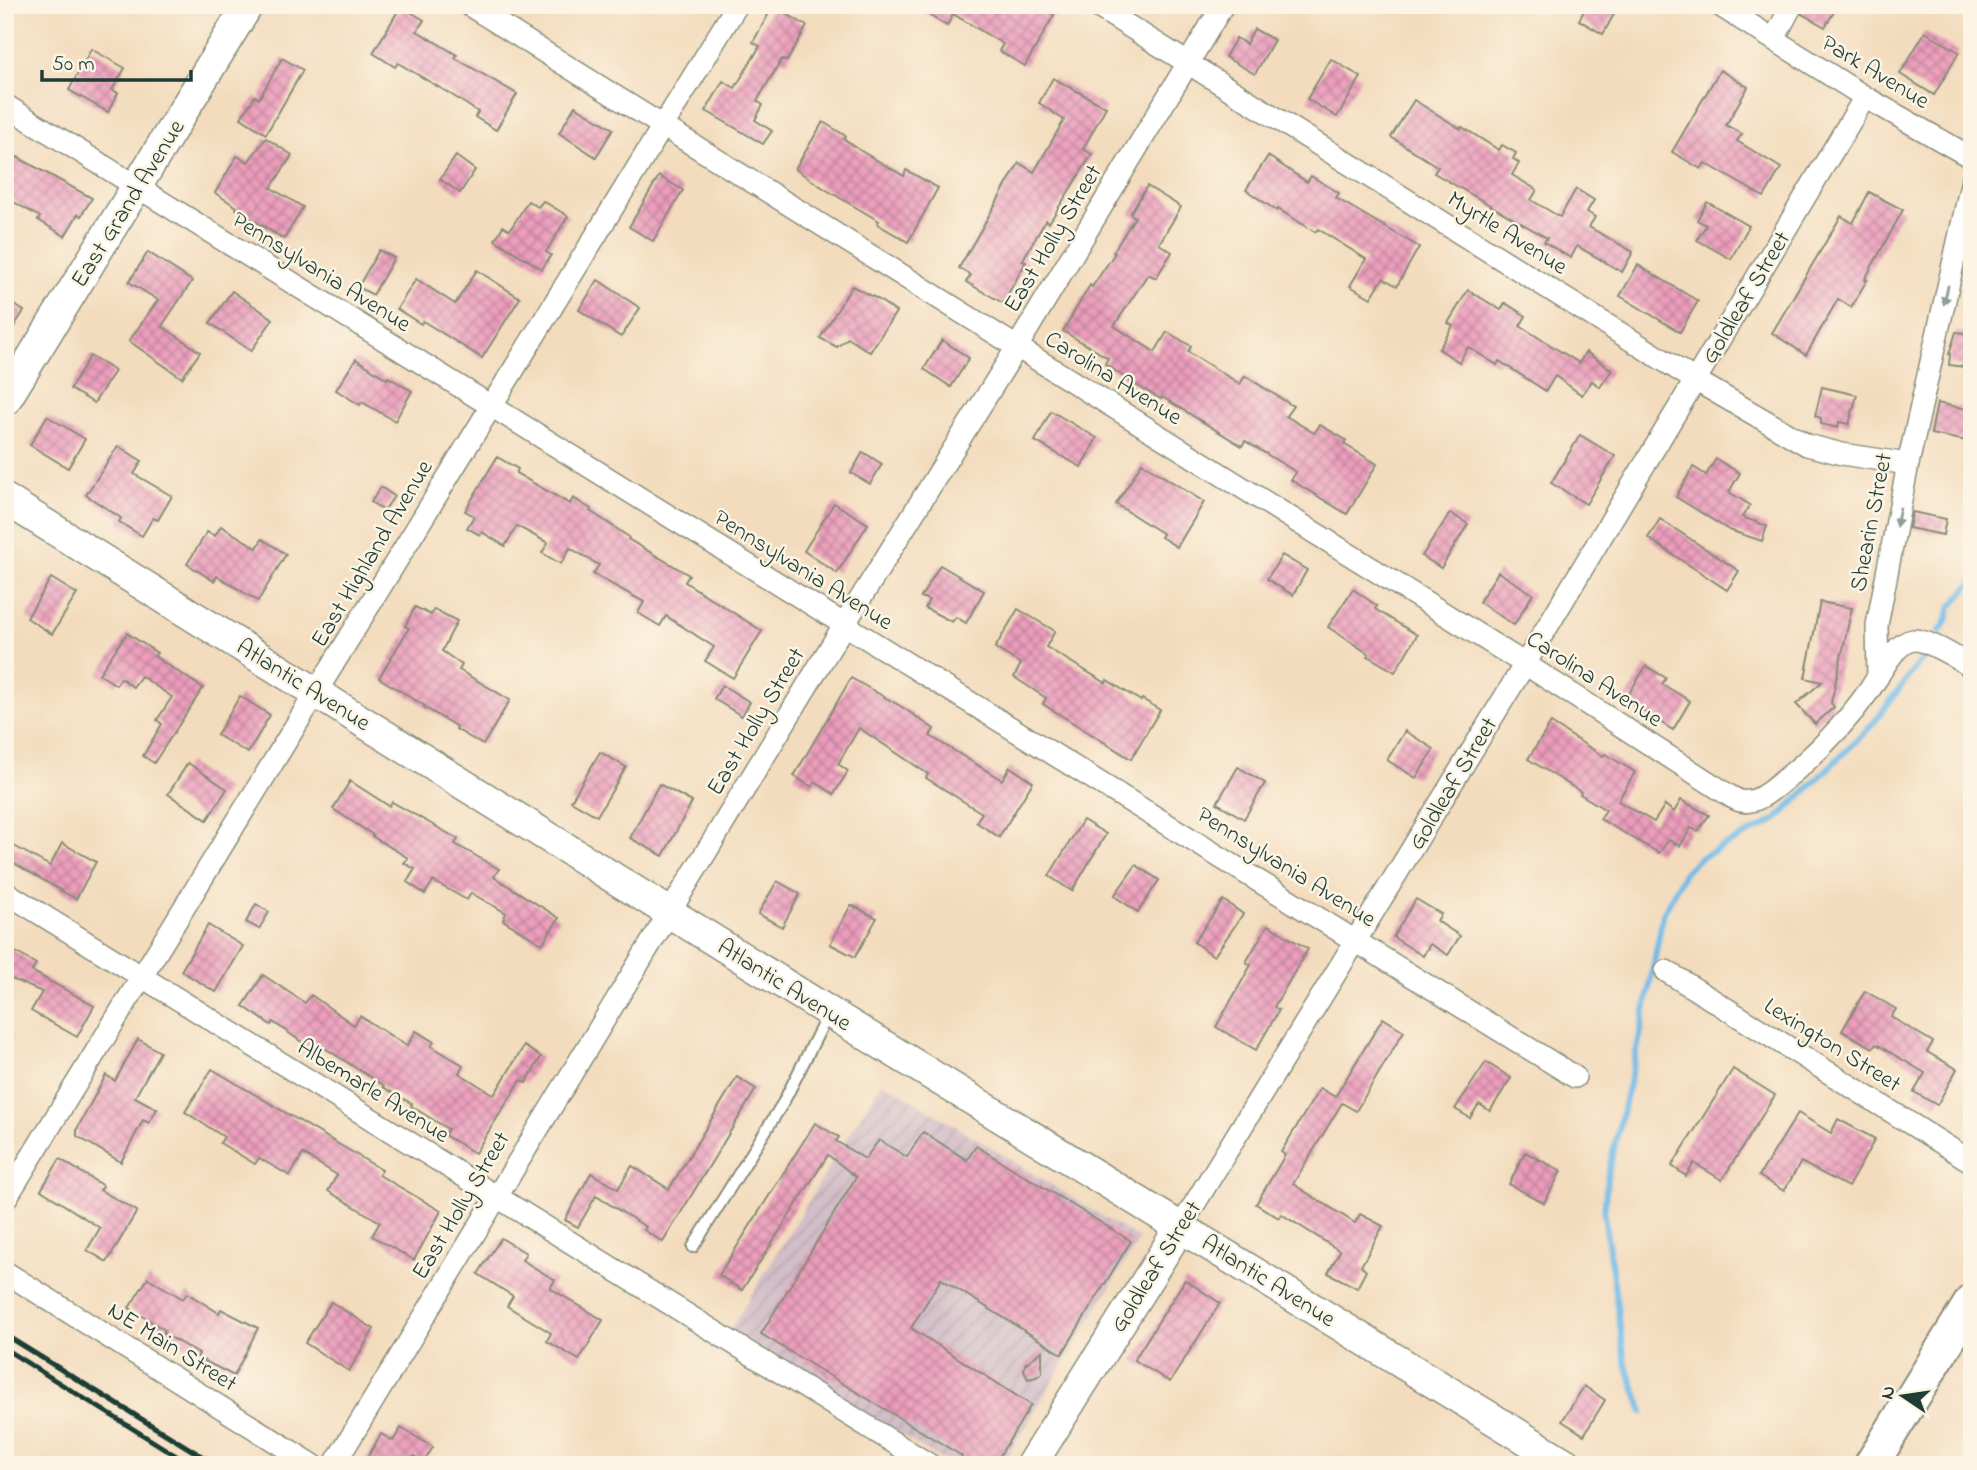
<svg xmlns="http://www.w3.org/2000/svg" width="1977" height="1470" font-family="'Indie Flower',sans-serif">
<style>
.industrial{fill:url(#industrial-furrows)}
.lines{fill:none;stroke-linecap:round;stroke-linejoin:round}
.stream{stroke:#6fbae8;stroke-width:6}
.building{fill:url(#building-cross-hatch)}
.lane-casing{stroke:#898c78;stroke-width:14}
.street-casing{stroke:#898c78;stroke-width:24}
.secondary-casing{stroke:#898c78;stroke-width:33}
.primary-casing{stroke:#898c78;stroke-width:37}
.lane{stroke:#fff;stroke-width:10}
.street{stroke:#fff;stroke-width:21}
.secondary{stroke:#fff;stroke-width:30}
.primary{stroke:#fff;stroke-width:33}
.rail{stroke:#1f3d34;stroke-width:5}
.oneway{fill:#8f9e9a}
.labels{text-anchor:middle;stroke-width:5;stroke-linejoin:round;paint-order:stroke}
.street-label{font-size:24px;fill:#1f3d34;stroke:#fcf5e5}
</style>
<defs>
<pattern id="industrial-furrows" width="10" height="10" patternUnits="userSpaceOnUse" patternTransform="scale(1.75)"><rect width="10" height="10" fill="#d2bdc8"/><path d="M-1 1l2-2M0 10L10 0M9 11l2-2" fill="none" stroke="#b4a3ac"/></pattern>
<pattern id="building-cross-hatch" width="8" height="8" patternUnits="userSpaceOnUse" patternTransform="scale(1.75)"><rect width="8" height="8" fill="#ec9dbc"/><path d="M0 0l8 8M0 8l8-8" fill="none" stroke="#bf819a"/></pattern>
</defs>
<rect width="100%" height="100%" fill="#fcf5e5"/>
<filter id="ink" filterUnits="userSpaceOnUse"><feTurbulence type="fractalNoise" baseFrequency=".0143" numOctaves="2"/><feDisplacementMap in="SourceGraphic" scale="14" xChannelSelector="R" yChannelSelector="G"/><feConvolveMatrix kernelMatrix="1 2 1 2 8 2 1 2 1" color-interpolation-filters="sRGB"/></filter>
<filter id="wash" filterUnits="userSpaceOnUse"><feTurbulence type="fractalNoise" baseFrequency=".00686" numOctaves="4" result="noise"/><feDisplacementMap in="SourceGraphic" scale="28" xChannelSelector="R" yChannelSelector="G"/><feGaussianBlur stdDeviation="1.57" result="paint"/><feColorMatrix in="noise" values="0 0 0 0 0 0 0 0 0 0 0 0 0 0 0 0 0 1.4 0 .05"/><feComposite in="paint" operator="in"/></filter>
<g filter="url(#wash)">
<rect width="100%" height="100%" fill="#f3dcbd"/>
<path class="industrial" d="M882,1081l257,158 -137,226h-52l-220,-135z"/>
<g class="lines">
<g class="stream">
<path d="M1940,631l7,-11 4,-13 21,-24"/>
<path d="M1643,1412l-18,-51 -21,-146 3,-37 34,-146 22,-118 21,-41 14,-14 78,-39 96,-95 50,-66"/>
</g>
</g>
<g id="blocks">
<g class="building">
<path d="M912,5h125l17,10 -29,51 -26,-15 4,-7 -50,-30 -6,12z"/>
<path d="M1587,5h32l-16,29 -24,-14z"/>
<path d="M1805,5h33l-13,22 -23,-13z"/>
<path d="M401,6l23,14 -7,11 40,24 -2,3 62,36 -21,36 -21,-13 3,-5 -26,-17 -54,-32 -3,4 -22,-14z"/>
<path d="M773,6l34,20 -20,35 -5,-2 -25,42 6,4 -8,15 17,11 -9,13 -57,-33 17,-30 12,7 25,-42 -7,-4z"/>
<path d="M1254,29l20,11 -19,34 -30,-17 11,-19 10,6z"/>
<path d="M1925,32l34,20 -25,43 -34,-21z"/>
<path d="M91,49l34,19 -13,22 6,3 -10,19 -39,-22z"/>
<path d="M282,58l21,12 -37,64 -25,-16 14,-22 4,3z"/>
<path d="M1331,59l30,18 -24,40 -30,-18z"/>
<path d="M1720,70l28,17 -22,38 16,9 -5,7 44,27 -17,29 -59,-34 -4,6 -29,-17z"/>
<path d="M1053,78l53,29 -23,42 9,5 -43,69 -3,-3 -24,41 4,1 -23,41 -37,-21 5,-7 -12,-7 60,-105 15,9 30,-52 -25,-17z"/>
<path d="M1414,100l47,29 1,-2 37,23 3,-5 14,8 -3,6 6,4 -7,12 25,15 -6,10 29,17 16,-28 18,11 -7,12 8,5 -6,10 44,25 -11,20 -45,-26 -6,12 -27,-16 3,-4 -113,-65 4,-6 -47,-30z"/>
<path d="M575,106l38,23 -17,28 -37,-24z"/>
<path d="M823,122l23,14 -2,3 17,12 43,25 2,-6 32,18 -30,54 -31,-18 2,-3 -54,-32 -30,-20z"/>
<path d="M266,138l26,17 -21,33 32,19 -19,32 -48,-30 1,-2 -22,-14 22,-37 11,6z"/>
<path d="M456,156l19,14 -15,23 -20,-14z"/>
<path d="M1268,156l39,26 4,-6 28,17 -3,5 83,49 -22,39 -14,-8 -12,20 -21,-12 16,-27 -48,-30 -3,3 -37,-23 -1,2 -31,-21z"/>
<path d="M17,157l75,41 -11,18 -3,-2 -13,22 -27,-16 2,-3 -35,-20v-19z"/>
<path d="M659,176l24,14 -30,51 -24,-14z"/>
<path d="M1147,186l34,21 -22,37 13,8 -16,26 -8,-4 -34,52 41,26 12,-20 24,14 -3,6 52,32 5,-8 48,30 -7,10 28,17 6,-8 26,15 -2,4 33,20 -30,50 -56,-34 5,-8 -51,-31 -3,5 -80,-49 -1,2 -25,-14 -31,-21 3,-6 -45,-27 27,-46 2,2 23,-34 -2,-1 22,-35 -5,-3z"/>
<path d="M1869,192l34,18 -38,69 2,1 -16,27 -13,-8 -32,56 -34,-22 69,-117 12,7z"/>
<path d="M528,201l10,6 5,-6 25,15 -22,36 5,3 -9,14 -47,-29 8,-14 7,4z"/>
<path d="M1707,202l42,24 -18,33 -34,-19 9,-15 -9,-5z"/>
<path d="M379,250l15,8 -21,37 -15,-8z"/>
<path d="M148,252l44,29 -30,45 38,26 -18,26 -53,-37 29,-41 -29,-18z"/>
<path d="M1638,265l60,36 -18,31 -60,-36z"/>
<path d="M477,270l43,28 -38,60 -59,-37 -2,3 -24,-15 19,-30 39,25z"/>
<path d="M598,280l42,28 -19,29 -42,-27z"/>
<path d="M852,286l26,13 18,13 -26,40 -22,-14 -11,9 -17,-9z"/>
<path d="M1468,290l33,20 4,-7 21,13 -6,10 59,37 7,-11 26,18 -12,17 -8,-6 -10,14 -27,-19 -9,15 -47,-30 -2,4 -29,-18 -9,15 -20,-13 14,-23 -5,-3z"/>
<path d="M232,291l41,28 -22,32 -41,-28z"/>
<path d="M5,299l19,12 -19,29z"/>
<path d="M1956,332l16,2v34l-23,-3 1,-11h-1z"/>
<path d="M942,340l27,18 -18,29 -27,-18z"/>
<path d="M90,356l25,15 -21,32 -24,-14z"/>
<path d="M356,359l31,20 1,-2 24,14 -17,30 -33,-19 -2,3 -24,-15z"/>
<path d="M1822,387l35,8 -8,29 -10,-2 -1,6 -17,-4v-6l-6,-2z"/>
<path d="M1937,403l35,7v32l-41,-8z"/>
<path d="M1051,411l46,27 -16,29 -46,-26z"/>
<path d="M47,416l38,23 -17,29 -38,-23z"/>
<path d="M1580,435l35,21 -29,48 -35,-21z"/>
<path d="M118,446l24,15 -8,13 38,22 -14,24 -5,-2 -11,18 -23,-14 2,-4 -35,-23z"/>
<path d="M863,452l19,12 -12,20 -19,-11z"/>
<path d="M497,457l21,12 -2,4 54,31 3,-6 18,11 -1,2 39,26 -1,2 61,36 -4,7 77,49 -29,47 -28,-17 9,-14 -48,-31 -6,10 -22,-13 6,-11 -51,-28 6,-9 -29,-17 -9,16 -19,-11 6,-10 -31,-17 -12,20 -23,-14 -2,3 -13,-7 7,-12 -9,-5z"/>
<path d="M1716,459l24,14 -11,19 21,13 -8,12 25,9 -5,15 -33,-11 -53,-33 17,-30 13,8z"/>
<path d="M1142,463l62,39 -27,45 -16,-10 2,-3 -47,-30z"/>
<path d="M381,487l13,9 -10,15 -13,-9z"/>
<path d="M834,503l34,21 -31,49 -33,-22z"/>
<path d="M1912,512l34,7 -3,16 -34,-7z"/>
<path d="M1450,513l18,11 -27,44 -19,-12z"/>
<path d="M1660,519l79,52 -12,19 -79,-52z"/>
<path d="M221,526l36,22 5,-9 24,15 -28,47 -41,-25 -3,5 -27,-17 20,-32 8,4z"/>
<path d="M1282,555l25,15 -14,25 -26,-16z"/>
<path d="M940,565l44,26 -18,32 -10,-6 -4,5 -27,-14 4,-8 -8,-3z"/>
<path d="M1498,572l35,22 -19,31 -35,-23z"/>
<path d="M51,578l26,16 -25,40 -25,-16z"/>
<path d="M1353,589l24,17 -2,3 42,26 -22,37 -27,-16 1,-2 -41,-27z"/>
<path d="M1820,602l32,6 -21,95 3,4 -19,17 -19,-20 26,-22 -17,-4z"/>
<path d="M415,607l16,8 3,-6 23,12 -15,30 20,14 -3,5 51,30 -27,45 -27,-16 1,-2 -33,-20 1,-1 -46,-28 30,-50 -4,-2z"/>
<path d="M1018,609l37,22 -9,16 60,36 1,-3 34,21 1,-2 18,11 -29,49 -88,-55 3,-6 -32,-21 7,-13 -26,-16z"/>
<path d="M127,633l30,20 -3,3 49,32 -49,75 -11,-7 19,-32 -5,-4 15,-23 -31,-21 -8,11 -12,-9 -5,7 -17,-11z"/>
<path d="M1646,666l20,12 -4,6 28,17 -17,29 -48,-30z"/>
<path d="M851,678l51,29 32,22 -4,7 72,44 8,-13 23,15 -34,55 -23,-15 6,-9 -56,-35 2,-4 -69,-46 -21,36 10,7 -14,23 -19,-12 -3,5 -18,-11z"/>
<path d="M722,685l28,17 -8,14 -28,-17z"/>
<path d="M240,696l30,19 -22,38 -31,-18z"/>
<path d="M1551,723l52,33 2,-2 30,18 -17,29 36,21 11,-17 9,7 7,-12 28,15 -11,16 -7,-3 -11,18 -11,-6 -10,13 -59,-34 6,-9 -26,-16 1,-2 -53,-33z"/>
<path d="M1405,731l29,18 -18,29 -29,-18z"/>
<path d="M600,752l26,15 -29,49 -26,-15z"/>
<path d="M188,763l39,26 -20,31 -39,-26z"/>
<path d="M1238,767l27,16 -21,36 -27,-16z"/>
<path d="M350,781l39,25 3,-4 66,37 -3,5 44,25 -5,8 65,41 -17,26 -39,-24 3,-7 -35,-20 -4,7 -34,-19 -8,13 -18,-12 8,-13 -11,-6 4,-5 -36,-22 1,-1 -40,-26z"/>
<path d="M659,784l33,18 -29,54 -33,-18z"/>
<path d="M1083,820l23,14 -34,57 -23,-15z"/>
<path d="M5,841l45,25 12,-23 34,19 -20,37 -71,-41z"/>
<path d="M1136,865l23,15 -21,32 -24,-16z"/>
<path d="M777,881l23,13 -18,33 -24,-13z"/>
<path d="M1416,899l25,15 -4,7 23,15 -12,19 -18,-11 -7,12 -30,-19z"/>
<path d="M1223,900l20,14 -29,42 -20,-14z"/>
<path d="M256,904l13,8 -10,17 -13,-7z"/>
<path d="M851,905l26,13 -22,39 -25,-13z"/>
<path d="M208,925l35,21 -27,46 -35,-21z"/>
<path d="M1268,925l40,24 -34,58 5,3 -23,40 -40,-23 35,-62 -5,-3z"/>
<path d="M5,946l31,18 -4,7 62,35 -17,31 -46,-26 11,-19 -37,-16z"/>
<path d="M263,975l42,28 6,-8 43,30 6,-9 47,30 9,-15 18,11 -3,4 32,19 -4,8 35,22 30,-49 17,11 -15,26 -5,-3 -46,73 -31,-18 4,-6 -37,-23 1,-2 -29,-17 1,-1 -64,-41 -4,7 -43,-30 -2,3 -28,-19z"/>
<path d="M1865,991l31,18 -5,8 42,25 -6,10 30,17 -20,36 -23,-13 11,-19 -49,-29 -3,4 -31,-17z"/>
<path d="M1383,1018l21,13 -48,80 -14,-8 -49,81 62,39 5,-9 23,12 -22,40 5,5 -9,17 -29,-15 12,-22 -59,-37 -2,4 -23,-14 29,-49 -4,-3 39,-64 15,9z"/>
<path d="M138,1039l22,13 -25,45 22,12 -8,14 -6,-3 -22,42 -44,-26v-7l29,-54 9,6z"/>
<path d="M1486,1062l25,16 -21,33 -11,-7 -9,14 -15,-9z"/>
<path d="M212,1069l170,101 -3,5 62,36 -27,49 -42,-24 8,-14 -52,-31 9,-16 -34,-21 -13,22 -31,-18 -4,6 -35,-21 4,-6 -39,-25z"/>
<path d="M1733,1069l42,26 -53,85 -28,-17 -8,13 -14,-10z"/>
<path d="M737,1077l19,12 -93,153 -19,-12 2,-3 -50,-31 -18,31 -13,-7 26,-47 27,16 14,-23 37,23z"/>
<path d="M1798,1113l33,20 7,-14 37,20 -27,48 -47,-25 -17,29 -25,-15z"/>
<path d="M815,1123l24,14 -3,4 29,18 14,-19 28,17 16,-25 44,28 9,-14 155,95 -69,113 -121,-75 -30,49 120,77 -37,60h-37l5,-9 -201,-122 95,-157 -28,-22 -86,135 -23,-15z"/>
<path d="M1525,1152l36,19 -17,32 -35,-19z"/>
<path d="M60,1159l43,27 -3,4 37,21 -30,51 -20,-12 13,-22 -59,-38z"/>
<path d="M501,1238l25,15 -4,7 33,20 -5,8 53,32 -24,40 -32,-19 4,-8 -44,-27 6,-10 -35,-22z"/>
<path d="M148,1278l35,21 4,-6 32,20 2,-4 37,19 -24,48 -37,-19 2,-3 -36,-21 2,-3 -36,-22z"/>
<path d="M1185,1280l35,23 -50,79 -36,-22z"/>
<path d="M331,1302l43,27 -25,42 -44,-28z"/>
<path d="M1042,1351v22l-6,4 -8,2 -4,-9 1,-6z"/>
<path d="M1584,1386l21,14 -21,35 -22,-14z"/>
<path d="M401,1428l32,19 -9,15 -10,-6 -5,9h-46l18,-31 12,7z"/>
</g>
</g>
</g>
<g filter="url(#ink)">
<use href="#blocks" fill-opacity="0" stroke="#898c78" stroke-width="2"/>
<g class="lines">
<g class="lane-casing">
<path id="lane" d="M693,1247l90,-144 45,-89"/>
</g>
<g class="street-casing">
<g id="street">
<path d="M469,5l1056,659 205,132c7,4 12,7 20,5 10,-1 20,-10 28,-16 34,-27 65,-58 90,-93 11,-15 25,-49 45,-52 15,-1 45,19 59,27"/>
<path d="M1095,5l600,375 112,65 35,9 66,10"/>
<path d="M1719,5l146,92 107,61"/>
<path d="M1774,39l18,-34"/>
<path d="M5,105l1570,972"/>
<path d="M1878,677l-1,-52 31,-161 64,-284"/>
<path d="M5,892l925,573"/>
<path d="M1666,971l306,191"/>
<path d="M5,1200l732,-1195"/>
<path d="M1181,1226l344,-562 340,-567"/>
<path d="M5,1272l308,193"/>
<path d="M334,1465l510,-840 173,-278 206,-342"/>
</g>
</g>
<g class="secondary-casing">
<g id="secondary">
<path d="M5,401l243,-396"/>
<path d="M5,499l824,513 739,453"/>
<path d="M1031,1465l150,-239"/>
</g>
</g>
<g class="primary-casing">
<path id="primary" d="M1871,1465l101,-164"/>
</g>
<use href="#lane" class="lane"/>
<use href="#street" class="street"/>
<use href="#secondary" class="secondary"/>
<use href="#primary" class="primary"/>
<g class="rail">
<path d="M5,1335l211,130"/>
<path d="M5,1349l186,116"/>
</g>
</g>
<defs><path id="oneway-solid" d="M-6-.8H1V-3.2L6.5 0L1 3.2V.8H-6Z" transform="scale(1.75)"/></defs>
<g class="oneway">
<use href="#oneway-solid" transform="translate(1946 295) rotate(103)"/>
<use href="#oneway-solid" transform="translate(1898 517) rotate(101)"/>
</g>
</g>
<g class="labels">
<g class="street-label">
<text transform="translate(1876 71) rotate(31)" y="8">Park Avenue</text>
<text transform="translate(127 203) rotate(-58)" y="8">East Grand Avenue</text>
<text transform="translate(1508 232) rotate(32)" y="8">Myrtle Avenue</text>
<text transform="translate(1052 238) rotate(-59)" y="8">East Holly Street</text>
<text transform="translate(322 271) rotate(32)" y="8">Pennsylvania Avenue</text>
<text transform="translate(1745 297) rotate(-59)" y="8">Goldleaf Street</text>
<text transform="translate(1114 377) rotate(32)" y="8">Carolina Avenue</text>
<text transform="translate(1870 522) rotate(-79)" y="8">Shearin Street</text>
<text transform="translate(371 553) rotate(-59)" y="8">East Highland Avenue</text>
<text transform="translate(804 569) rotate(32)" y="8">Pennsylvania Avenue</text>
<text transform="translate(1595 678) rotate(33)" y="8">Carolina Avenue</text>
<text transform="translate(304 684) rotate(32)" y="8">Atlantic Avenue</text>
<text transform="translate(755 721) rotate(-59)" y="8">East Holly Street</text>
<text transform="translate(1452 783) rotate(-59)" y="8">Goldleaf Street</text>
<text transform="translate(1287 866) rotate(32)" y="8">Pennsylvania Avenue</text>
<text transform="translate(785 984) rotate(32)" y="8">Atlantic Avenue</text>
<text transform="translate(1833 1044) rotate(32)" y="8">Lexington Street</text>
<text transform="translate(374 1090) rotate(32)" y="8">Albemarle Avenue</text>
<text transform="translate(460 1205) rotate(-59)" y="8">East Holly Street</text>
<text transform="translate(1155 1266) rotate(-58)" y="8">Goldleaf Street</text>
<text transform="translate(1269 1280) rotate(32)" y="8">Atlantic Avenue</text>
<text transform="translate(173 1346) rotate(32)" y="8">NE Main Street</text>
</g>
</g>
<rect width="1977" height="1470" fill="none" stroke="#fcf5e5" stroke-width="28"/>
<g transform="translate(1903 1396) rotate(283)" stroke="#fcf5e5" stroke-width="5" paint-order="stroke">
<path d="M0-5L12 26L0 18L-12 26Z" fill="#1f3d34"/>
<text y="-10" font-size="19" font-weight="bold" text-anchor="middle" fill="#1f3d34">N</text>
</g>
<path d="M42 70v10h149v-10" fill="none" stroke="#1f3d34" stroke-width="3.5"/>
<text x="52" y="70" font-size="21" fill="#1f3d34" stroke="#fcf5e5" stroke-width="5" paint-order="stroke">50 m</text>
</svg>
